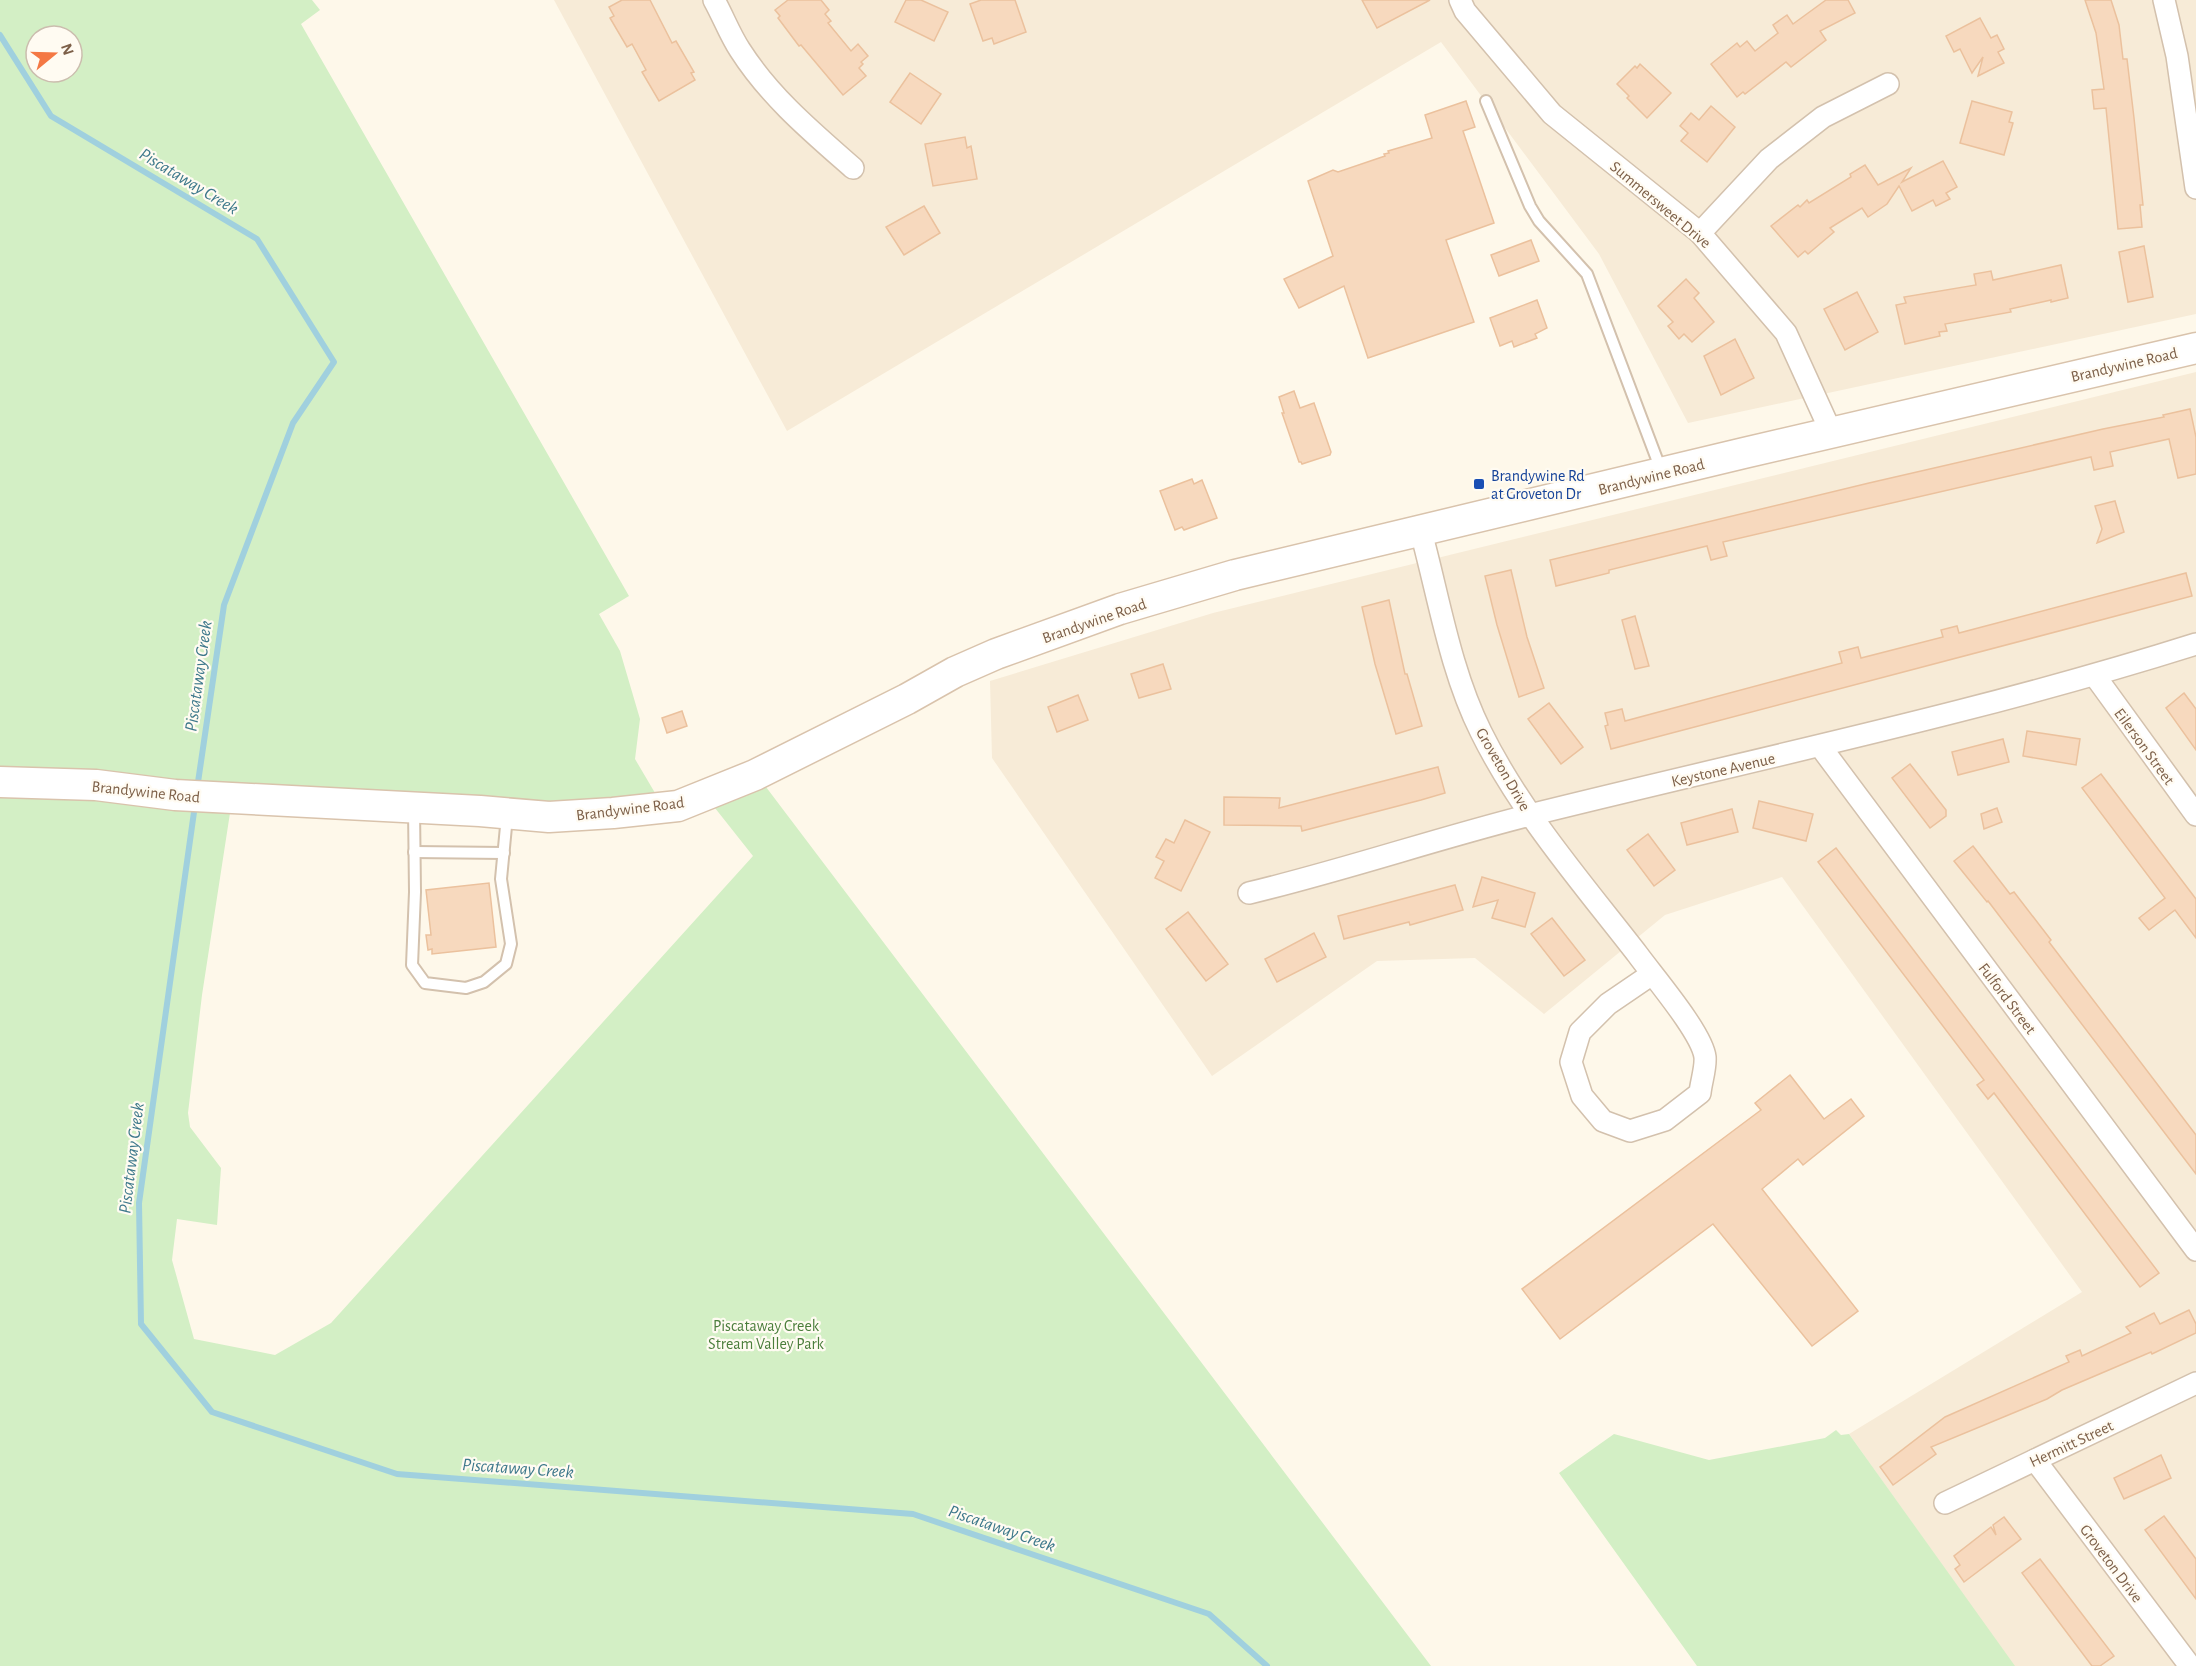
<svg xmlns="http://www.w3.org/2000/svg" width="2196" height="1666" font-family="'Alegreya Sans',sans-serif">
<style>
.residential{fill:#f7ebd7}
.green{fill:#d3efc5;fill-rule:evenodd}
.lines{fill:none;stroke-linecap:round;stroke-linejoin:round}
.stream{stroke:#a0d0de;stroke-width:6}
.building{fill:#f7d9be;stroke:#ebc19d;stroke-width:1.5}
.lane-casing{stroke:#d3c1ad;stroke-width:14}
.street-casing{stroke:#d3c1ad;stroke-width:24}
.secondary-casing{stroke:#d9c3ac;stroke-width:33}
.lane{stroke:#fff;stroke-width:10}
.street{stroke:#fff;stroke-width:21}
.secondary{stroke:#fff;stroke-width:30}
.transit-dot{fill:#1a4fb4;stroke:#fffbf2;stroke-width:2}
.labels{text-anchor:middle;stroke-width:4.5;stroke-linejoin:round;paint-order:stroke}
.street-label{font-size:16px;fill:#7d6049;stroke:#fffbf2}
.transit-label{font-size:16px;fill:#164399;stroke:#fffbf2;text-anchor:start}
.park-label{font-size:16px;fill:#4b7e3c;stroke:#fffbf2}
.water-label{font-size:18px;font-style:italic;fill:#3d788b;stroke:#fffbf2}
</style>
<rect width="100%" height="100%" fill="#fef8ea"/>
<g class="residential">
<path d="M554,0h1642v314l-508,109 -89,-169 -158,-212 -654,389z"/>
<path d="M2196,372v1294h-182l-165,-232 233,-142 -300,-415 -117,38 -121,99 -69,-56 -98,3 -165,115 -220,-318 -2,-77 223,-68z"/>
</g>
<g class="green">
<path d="M0,0h312l8,10 -19,14 328,572 -30,18 21,37 20,68 -5,40 23,39 -68,10 -356,-21 -32,208 -14,118 2,14 31,41 -4,57 -40,-6 -5,41 22,79 81,16 56,-32 422,-467 -38,-48 51,-21 665,879h-1431zM36,36h36v36h-36z"/>
<path d="M1836,1430l5,5 8,-1 166,232h-318l-138,-193 55,-39 95,26 116,-22z"/>
</g>
<g class="lines">
<g class="stream">
<path d="M0,35l51,81 206,123 77,123 -41,61 -69,182 -27,184"/>
<path d="M195,805l-56,398 2,121 71,88 185,62 516,40 296,100 58,52"/>
</g>
</g>
<g class="building">
<path d="M622,0h28l22,43 4,-2 18,31 -3,1 4,7 -36,21 -17,-29 4,-2 -14,-26 -5,3 -17,-29 4,-2 -5,-9z"/>
<path d="M788,0h33l8,10 -4,4 6,7 -3,2 23,28 7,-7 10,12 -7,6 2,2 -4,4 7,8 -23,19 -42,-50 -2,1 -21,-28 2,-2 -5,-6z"/>
<path d="M906,0h15l27,12 -14,29 -39,-19z"/>
<path d="M981,0h34l11,32 -32,12 -2,-6 -9,3 -13,-37z"/>
<path d="M1362,0h68l-53,28z"/>
<path d="M1826,0h22l7,13 -35,18 6,9 -35,27 -5,-5 -41,32 -2,-2 -6,5 -26,-33 26,-21 3,4 7,-6 8,10 23,-18 -5,-8 14,-10 6,9z"/>
<path d="M2085,0h26l8,25 4,34h4l7,59 9,87h-3l2,22 -24,2 -12,-121 -12,1 -2,-19 12,-1 -8,-56z"/>
<path d="M1980,18l11,20 6,-3 7,14 -6,3 6,11 -26,13 5,-19 -11,16 -12,-24 -6,3 -8,-16z"/>
<path d="M1640,64l31,29 -24,25 -20,-20 2,-2 -12,-12 18,-18 2,2z"/>
<path d="M910,73l31,21 -20,30 -31,-22z"/>
<path d="M1466,101l9,26 -12,4 31,92 -48,17 28,82 -106,36 -24,-72 -45,22 -15,-29 49,-23 -25,-75 25,-11 5,2 47,-16 -1,-2 5,-1 -1,-2 44,-13 -7,-23z"/>
<path d="M1972,101l40,11 -3,10 4,1 -9,32 -44,-12z"/>
<path d="M1711,106l24,21 -28,35 -26,-21 7,-8 -8,-7 11,-13 8,7z"/>
<path d="M965,137l2,11 4,-2 6,33 -44,7 -8,-42z"/>
<path d="M1943,161l14,26 -11,6 4,6 -14,7 -3,-6 -21,11 -13,-25 -12,18 -19,13 -6,-9 -32,20 4,4 -26,22 -3,-3 -7,6 -27,-31 27,-21 2,2 7,-7 2,3 42,-26 -1,-3 15,-9 13,20 33,-17 -9,14z"/>
<path d="M924,206l16,27 -36,22 -18,-28z"/>
<path d="M1531,240l8,21 -40,15 -8,-21z"/>
<path d="M2144,246l9,51 -25,5 -9,-50z"/>
<path d="M2061,265l7,33 -17,4v-2l-41,9 1,3 -66,12 2,7 -8,1 1,4 -35,8 -9,-39 10,-2 -2,-6 72,-12 -2,-11 17,-3 2,9z"/>
<path d="M1686,279l13,14 -5,5 20,24 -22,20 -8,-8 -5,5 -11,-13 5,-4 -15,-16z"/>
<path d="M1857,292l21,40 -33,18 -21,-41z"/>
<path d="M1537,300l10,28 -12,6 2,4 -23,9 -2,-6 -12,5 -10,-28z"/>
<path d="M1735,339l19,39 -33,17 -17,-39z"/>
<path d="M1294,391l6,17 14,-5 17,49 -1,3 -28,9 -1,-2h-2l-17,-49h2l-5,-16z"/>
<path d="M2190,409l6,28v37l-18,4 -9,-39 -59,13 3,14 -19,4 -3,-13 -368,85 4,14 -16,4 -4,-14 -98,24v3l-53,13 -6,-26 319,-77 234,-54 61,-12 -1,-2z"/>
<path d="M1192,479l2,5 8,-4 15,38 -33,12 -2,-3 -7,3 -15,-39z"/>
<path d="M2115,501l9,31 -27,11 5,-14 -7,-23z"/>
<path d="M1511,570l16,67 17,51 -25,9 -22,-72 -12,-49z"/>
<path d="M2186,573l6,23 -581,153 -6,-23 3,-1 -3,-12 17,-4 3,12 217,-58 -3,-11 19,-5 3,11 82,-21 -2,-7 16,-4 2,7z"/>
<path d="M1389,600l16,74h2l15,52 -26,8 -21,-70 -13,-57z"/>
<path d="M1635,616l14,50 -14,3 -13,-49z"/>
<path d="M1163,664l8,25 -32,9 -8,-24z"/>
<path d="M2184,693l12,16v41l-30,-42z"/>
<path d="M1078,695l10,25 -31,12 -9,-25z"/>
<path d="M1549,703l34,44 -22,17 -33,-45z"/>
<path d="M682,711l5,15 -20,7 -5,-15z"/>
<path d="M2027,731l53,8 -4,26 -53,-9z"/>
<path d="M2003,739l6,23 -51,13 -6,-23z"/>
<path d="M1910,764l36,46v6l-16,12 -38,-50z"/>
<path d="M1438,767l7,26 -24,7 -119,31 -1,-5 -77,-1v-28l56,1 -1,10z"/>
<path d="M2101,774l95,125v39l-21,-28 -26,20 -10,-12 26,-20 -83,-110z"/>
<path d="M1759,801l54,13 -7,27 -53,-13z"/>
<path d="M1997,808l5,14 -18,7 -3,-15z"/>
<path d="M1732,809l6,23 -51,13 -6,-22z"/>
<path d="M1185,820l25,12 -29,59 -26,-13 9,-17 -8,-4 10,-18 8,4z"/>
<path d="M1648,834l27,36 -21,16 -27,-36z"/>
<path d="M1973,846l37,48 4,-2 37,48 -2,2 147,193v39l-208,-273 -1,1 -33,-41z"/>
<path d="M1836,848l323,425 -19,14 -146,-194 -6,6 -11,-14 7,-5 -166,-218z"/>
<path d="M1482,877l53,16 -10,34 -33,-9 6,-18 -25,7z"/>
<path d="M489,883l7,64 -64,7v-5l-4,1 -2,-15h5l-5,-45z"/>
<path d="M1455,885l8,25 -53,15 -1,-3 -65,17 -6,-23z"/>
<path d="M1188,912l40,52 -22,17 -40,-52z"/>
<path d="M1552,918l33,42 -21,16 -33,-42z"/>
<path d="M1314,933l12,24 -49,25 -12,-23z"/>
<path d="M1790,1075l34,44 27,-20 13,17 -61,49 -5,-6 -36,30 96,122 -46,35 -99,-122 -153,115 -38,-50 239,-179 -6,-7z"/>
<path d="M2189,1310l7,14v9l-44,21 -1,-2 -89,38 -15,9 -116,48 5,7 -43,31 -13,-18 65,-50 124,-55 -3,-6 14,-6 2,6 49,-23 -5,-6 28,-14 6,11z"/>
<path d="M2161,1455l10,23 -47,21 -10,-21z"/>
<path d="M2164,1516l32,43v40l-51,-69z"/>
<path d="M2004,1517l17,22 -57,43 -9,-13 5,-4 -6,-9 37,-29 5,8 -3,-10z"/>
<path d="M2040,1559l74,97 -14,10h-8l-70,-93z"/>
</g>
<g class="lines">
<g class="lane-casing">
<g id="lane">
<path d="M1486,101l44,105 9,15 48,53 74,196"/>
<path d="M414,809l1,83 -3,73 13,18 41,5 18,-6 22,-18 5,-20 -10,-65 6,-63"/>
<path d="M414,852l90,1"/>
</g>
</g>
<g class="street-casing">
<g id="street">
<path d="M714,0c9,16 16,35 26,50 30,47 72,82 113,118"/>
<path d="M1460,0l5,11 87,103 148,119 86,100 45,99"/>
<path d="M2164,0l13,56 19,132"/>
<path d="M1700,233l69,-74 54,-42 65,-33"/>
<path d="M1421,532c18,66 29,138 60,200 40,81 102,152 157,223 16,22 64,78 67,102 1,11 -4,25 -5,36l-35,27 -35,11 -27,-10 -21,-25 -11,-34 9,-30 28,-28 44,-30"/>
<path d="M2095,676l101,139"/>
<path d="M1820,746l376,504"/>
<path d="M1249,893c96,-23 189,-55 285,-79 221,-55 444,-101 662,-170"/>
<path d="M2035,1460l155,206"/>
<path d="M1945,1503l251,-120"/>
</g>
</g>
<g class="secondary-casing">
<path id="secondary" d="M0,782l96,3 79,10 305,16 69,6 64,-4 65,-7 77,-31 152,-76 48,-27 41,-18 124,-45 115,-34 509,-122 452,-105"/>
</g>
<use href="#lane" class="lane"/>
<use href="#street" class="street"/>
<use href="#secondary" class="secondary"/>
</g>
<rect class="transit-dot" x="1473" y="478" width="12" height="12" rx="3"/>
<g class="labels">
<g class="street-label">
<text transform="translate(1661 204) rotate(40)" y="6">Summersweet Drive</text>
<text transform="translate(2124 364) rotate(-13)" y="6">Brandywine Road</text>
<text transform="translate(1651 476) rotate(-14)" y="6">Brandywine Road</text>
<text transform="translate(1094 620) rotate(-19)" y="6">Brandywine Road</text>
<text transform="translate(2145 746) rotate(54)" y="6">Eilerson Street</text>
<text transform="translate(1504 769) rotate(60)" y="6">Groveton Drive</text>
<text transform="translate(1723 769) rotate(-13)" y="6">Keystone Avenue</text>
<text transform="translate(146 791) rotate(6)" y="6">Brandywine Road</text>
<text transform="translate(630 808) rotate(-7)" y="6">Brandywine Road</text>
<text transform="translate(2008 998) rotate(53)" y="6">Fulford Street</text>
<text transform="translate(2071 1443) rotate(-25)" y="6">Hermitt Street</text>
<text transform="translate(2112 1563) rotate(53)" y="6">Groveton Drive</text>
</g>
<g class="transit-label">
<text x="1491" y="481">Brandywine Rd<tspan x="1491" dy="18">at Groveton Dr</tspan></text>
</g>
<g class="park-label">
<text x="766" y="1331">Piscataway Creek<tspan x="766" dy="18">Stream Valley Park</tspan></text>
</g>
<g class="water-label">
<text transform="translate(189 181) rotate(31)" y="6">Piscataway Creek</text>
<text transform="translate(198 676) rotate(-82)" y="6">Piscataway Creek</text>
<text transform="translate(131 1158) rotate(-83)" y="6">Piscataway Creek</text>
<text transform="translate(518 1468) rotate(4)" y="6">Piscataway Creek</text>
<text transform="translate(1002 1528) rotate(19)" y="6">Piscataway Creek</text>
</g>
</g>
<g transform="translate(54 54) rotate(71)"><circle r="28" fill="#fffbf2" stroke="#cbbdae" stroke-width="1.5"/>
<path d="M0-4.5L10 22L0 15L-10 22Z" fill="#f47844"/>
<text y="-9" font-size="16" font-weight="bold" text-anchor="middle" fill="#7d6049">N</text>
</g>
</svg>
